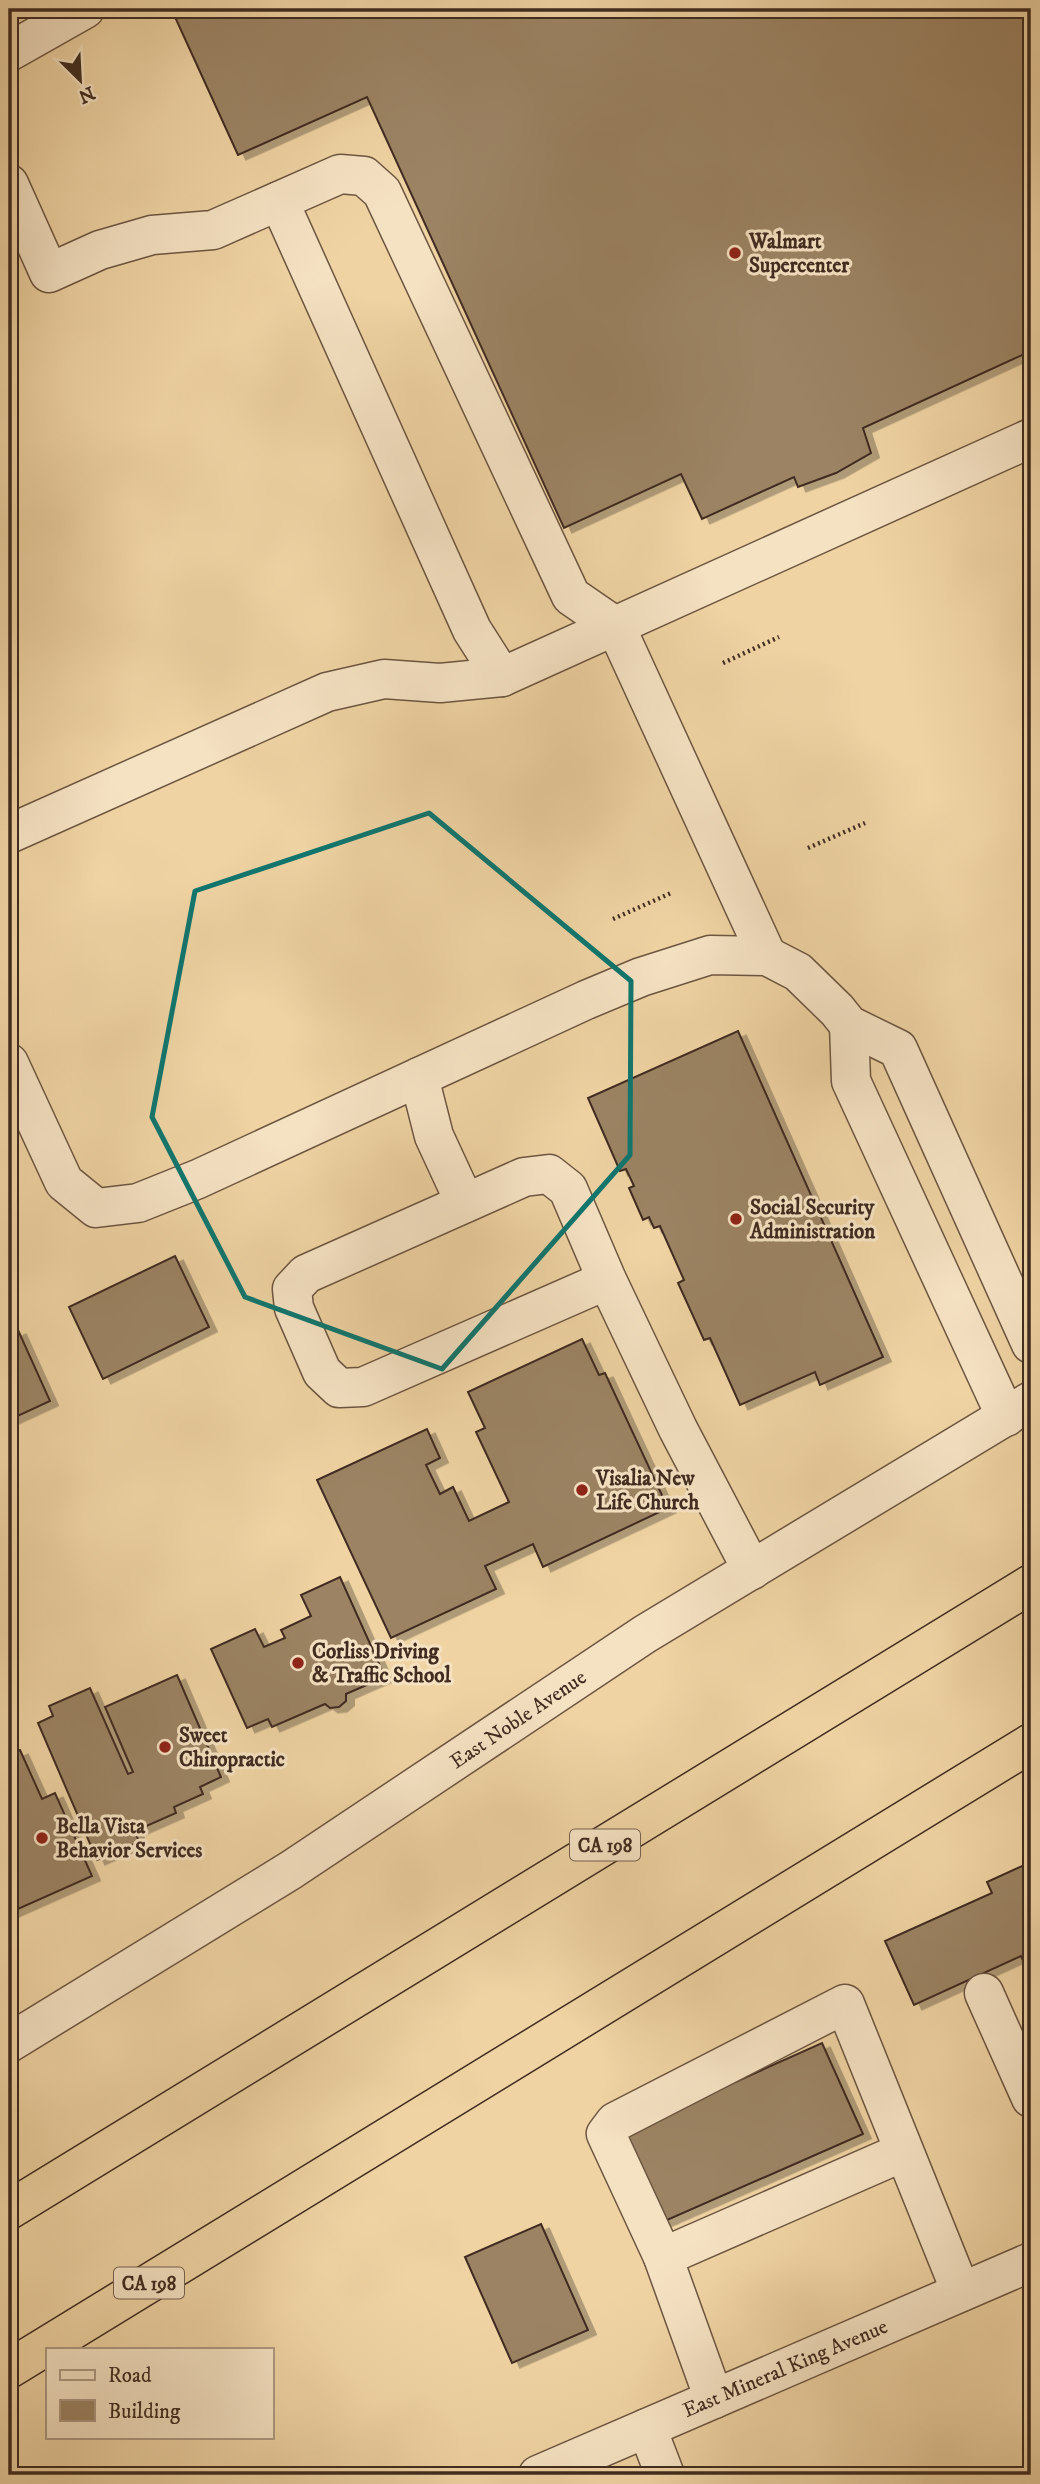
<svg xmlns="http://www.w3.org/2000/svg" width="1040" height="2484" font-family="'IM FELL DW Pica',serif">
<style>
.building{fill:#9b8364;stroke:#402c20;stroke-width:2;filter:url(#shadow)}
.lines{fill:none;stroke-linecap:round;stroke-linejoin:round}
.minor-casing{stroke:#6c5641;stroke-width:41}
.highway-casing{stroke:#402c20;stroke-width:41}
.path{stroke:#402c20;stroke-width:4.5;stroke-dasharray:2 3.5;stroke-linecap:butt}
.minor{stroke:#f5e2c3;stroke-width:38}
.highway{stroke:#efd3a3;stroke-width:38}
.marked{fill:none;stroke:#0f766e;stroke-width:5;stroke-linejoin:round}
.poi-dot{fill:#8f2418;stroke:#f5e2c3;stroke-width:2.5}
.labels{text-anchor:middle;stroke-width:6;stroke-linejoin:round;paint-order:stroke}
.shield{fill:#f5e2c3;stroke:#766351;stroke-width:2}
.shield-label{font-size:19px;font-weight:bold;fill:#402c20}
.poi-label{font-size:21px;font-weight:bold;fill:#402c20;stroke:#f5e2c3;text-anchor:start}
.street-label{font-size:21px;fill:#402c20;stroke:#f5e2c3}
</style>
<defs>
<filter id="shadow"><feDropShadow dx="8" dy="4.5" stdDeviation="0" flood-color="#0004"/></filter>
</defs>
<rect width="100%" height="100%" fill="#efd3a3"/>
<filter id="stains"><feTurbulence type="fractalNoise" baseFrequency=".00286" numOctaves="4"/><feColorMatrix values="0 0 0 0 .2 0 0 0 0 .09 0 0 0 0 .02 0 0 0 .5 -.17"/></filter>
<radialGradient id="worn" r=".72"><stop offset=".6" stop-color="#630" stop-opacity="0"/><stop offset="1" stop-color="#630" stop-opacity=".3"/></radialGradient>
<g class="building">
<path d="M194,9h837v342l-168,77 8,25 -35,20 -38,14 -4,-10 -92,42 -21,-45 -117,54 -197,-431 -129,58 -63,-138z"/>
<path d="M738,1031l145,326 -63,28 -5,-13 -75,33 -30,-67 -6,2 -26,-57 6,-3 -24,-54 -6,2 -5,-11 -6,3 -14,-32 5,-2 -8,-17 -6,2 -32,-73z"/>
<path d="M175,1256l34,71 -106,52 -34,-72z"/>
<path d="M18,1330l32,71 -41,19v-86z"/>
<path d="M582,1339l17,36 6,-2 63,135 -125,59 -10,-23 -48,22 11,23 -105,49 -74,-158 110,-51 13,29 -14,7 14,29 13,-7 16,34 40,-19 -33,-70 9,-4 -17,-36z"/>
<path d="M340,1577l45,100 -39,17v7l-7,6 -9,1 -5,-4 -53,23 -4,-8 -21,9 -36,-79 44,-20 9,18 21,-9 -4,-8 30,-14 -10,-21z"/>
<path d="M177,1675l44,102 -21,10 3,7 -29,13 2,6 -41,18 4,11 -42,18 -59,-137 15,-7 -4,-10 41,-18 38,86 5,-2 -28,-65z"/>
<path d="M20,1750l22,49 13,-6 37,83 -83,37v-158z"/>
<path d="M1031,1862v116l-10,-22 -107,49 -29,-64 107,-48 -5,-11z"/>
<path d="M822,2043l41,91 -205,90 -45,-101 82,-23z"/>
<path d="M541,2224l47,106 -76,33 -47,-106z"/>
</g>
<g class="lines">
<g class="minor-casing">
<g id="minor">
<path d="M9,52l76,-43"/>
<path d="M9,184l40,89 51,-23 52,-15 61,-5 127,-56 24,2 18,16 189,404 45,31 151,329"/>
<path d="M279,201l193,429 30,47"/>
<path d="M9,834l318,-142 57,-13 56,4 62,-6 529,-239"/>
<path d="M849,1025l2,56 155,336"/>
<path d="M9,1063l55,119 32,26 42,-5 60,-24 388,-179 55,-23 69,-22 57,1 31,16 39,38 12,15 49,24 133,295"/>
<path d="M419,1077l15,59 31,67"/>
<path d="M607,1280l-244,107 -24,1 -17,-16 -28,-64 -2,-19 14,-15 218,-97 25,-3 19,15 39,91 71,149 74,141"/>
<path d="M984,1993l47,105"/>
<path d="M9,2043l282,-173 354,-236 386,-233"/>
<path d="M663,2257l240,-105"/>
<path d="M714,2399l-51,-142 -57,-123 9,-12 230,-118 116,288"/>
<path d="M647,2428l18,47"/>
<path d="M538,2475l493,-213"/>
</g>
</g>
<g class="highway-casing">
<g id="highway">
<path d="M9,2210l1022,-626"/>
<path d="M9,2369l1022,-626"/>
</g>
</g>
<g class="path">
<path d="M723,663l56,-26"/>
<path d="M808,848l57,-25"/>
<path d="M613,919l58,-26"/>
</g>
<use href="#minor" class="minor"/>
<use href="#highway" class="highway"/>
</g>
<path class="marked" d="M429,813l202,168 -1,174 -188,214 -197,-72 -93,-180 43,-226z"/>
<g class="poi-dot">
<circle cx="735" cy="253" r="7"/>
<circle cx="736" cy="1219" r="7"/>
<circle cx="582" cy="1490" r="7"/>
<circle cx="298" cy="1663" r="7"/>
<circle cx="165" cy="1747" r="7"/>
<circle cx="42" cy="1838" r="7"/>
</g>
<g class="labels">
<g class="shield">
<rect x="570" y="1829.5" width="70" height="31" rx="5"/>
<rect x="114" y="2267.5" width="70" height="31" rx="5"/>
</g>
<g class="shield-label">
<text x="605" y="1852">CA 198</text>
<text x="149" y="2290">CA 198</text>
</g>
<g class="poi-label">
<text x="749" y="248">Walmart<tspan x="749" dy="24">Supercenter</tspan></text>
<text x="750" y="1214">Social Security<tspan x="750" dy="24">Administration</tspan></text>
<text x="596" y="1485">Visalia New<tspan x="596" dy="24">Life Church</tspan></text>
<text x="312" y="1658">Corliss Driving<tspan x="312" dy="24">&amp; Traffic School</tspan></text>
<text x="179" y="1742">Sweet<tspan x="179" dy="24">Chiropractic</tspan></text>
<text x="56" y="1833">Bella Vista<tspan x="56" dy="24">Behavior Services</tspan></text>
</g>
<g class="street-label">
<text transform="translate(518 1719) rotate(-34)" y="7">East Noble Avenue</text>
<text transform="translate(785 2368) rotate(-23)" y="7">East Mineral King Avenue</text>
</g>
</g>
<rect width="1040" height="2484" fill="none" stroke="#efd3a3" stroke-width="35"/>
<rect x="10" y="10" width="1019" height="2463" fill="none" stroke="#402c20" stroke-width="3.5"/>
<rect x="18" y="18" width="1005" height="2449" fill="none" stroke="#402c20" stroke-width="2"/>
<rect x="46" y="2348" width="228" height="91" fill="#f5e2c3" stroke="#ad9982" stroke-width="2"/>
<rect x="60" y="2370" width="35" height="10" fill="#f5e2c3" stroke="#ad9982" stroke-width="2"/>
<text x="108" y="2382" font-size="21" fill="#402c20">Road</text>
<rect x="60" y="2400" width="35" height="21" fill="#9b8364" stroke="#ad9982" stroke-width="2"/>
<text x="108" y="2418" font-size="21" fill="#402c20">Building</text>
<g transform="translate(80 80) rotate(156)" stroke="#f5e2c3" stroke-width="5" paint-order="stroke">
<path d="M0-5L12 26L0 18L-12 26Z" fill="#402c20"/>
<text y="-10" font-size="19" font-weight="bold" text-anchor="middle" fill="#402c20">N</text>
</g>
<rect width="100%" height="100%" filter="url(#stains)"/>
<rect width="100%" height="100%" fill="url(#worn)"/>
</svg>
